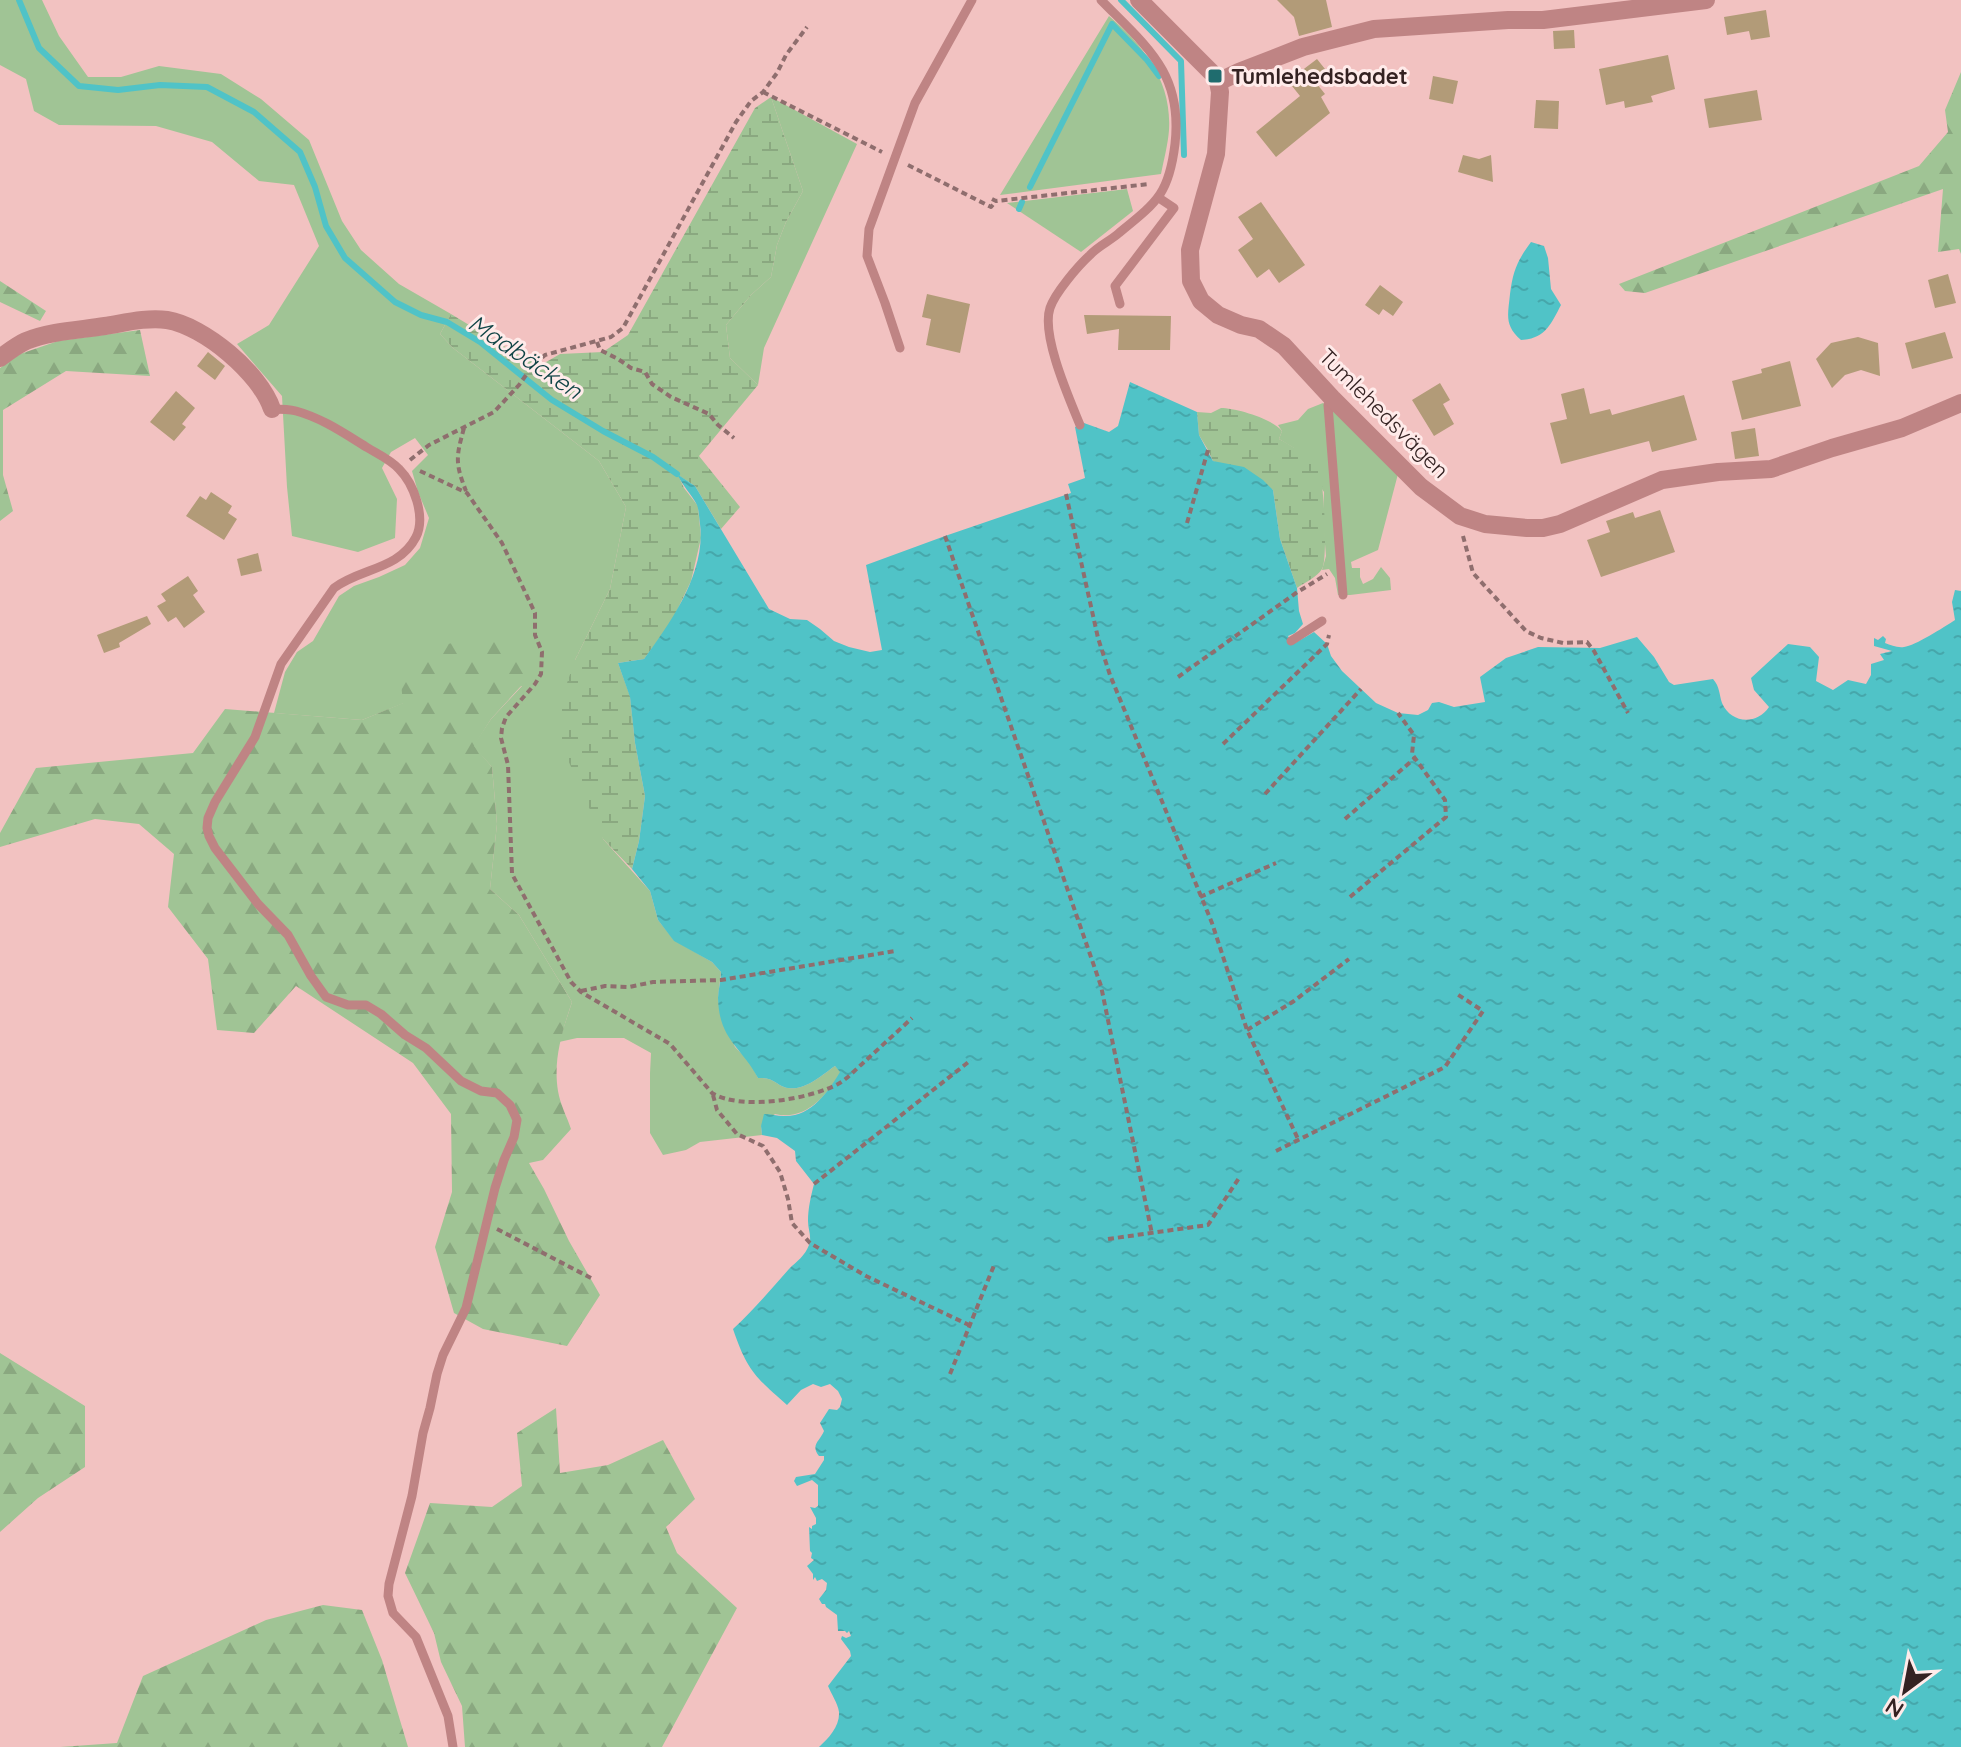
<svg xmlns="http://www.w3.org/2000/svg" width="1961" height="1747" font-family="Quicksand,sans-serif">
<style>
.green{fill:#a0c495}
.forest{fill:url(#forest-firs)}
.wetland{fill:url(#wetland-marsh)}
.water{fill:url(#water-ripples)}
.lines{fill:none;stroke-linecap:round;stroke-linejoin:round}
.stream{stroke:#50c3c7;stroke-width:6}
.building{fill:#b29b78}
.path{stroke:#8f6e6e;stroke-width:4;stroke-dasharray:6 4;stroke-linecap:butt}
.service{stroke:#bf8484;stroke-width:9}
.minor{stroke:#bf8484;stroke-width:18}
.poi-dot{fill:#1f6c6e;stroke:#ffebea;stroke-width:3}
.labels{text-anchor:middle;stroke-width:6;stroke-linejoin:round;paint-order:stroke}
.poi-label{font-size:22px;font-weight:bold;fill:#342222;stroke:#ffebea;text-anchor:start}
.street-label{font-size:22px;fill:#342222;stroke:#ffebea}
.water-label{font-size:24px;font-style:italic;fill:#104446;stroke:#ffebea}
</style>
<defs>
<pattern id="forest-firs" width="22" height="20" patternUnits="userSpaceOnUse" patternTransform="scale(2)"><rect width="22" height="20" fill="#a0c495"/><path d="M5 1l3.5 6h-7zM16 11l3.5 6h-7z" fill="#8aa880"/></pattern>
<pattern id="wetland-marsh" width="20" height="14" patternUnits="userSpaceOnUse" patternTransform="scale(2)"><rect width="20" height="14" fill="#a0c495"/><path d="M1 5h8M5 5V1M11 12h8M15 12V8" fill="none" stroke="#8aa880"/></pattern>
<pattern id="water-ripples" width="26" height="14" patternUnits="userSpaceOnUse" patternTransform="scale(2)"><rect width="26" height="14" fill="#50c3c7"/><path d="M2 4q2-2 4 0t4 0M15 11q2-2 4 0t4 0" fill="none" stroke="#46a7ab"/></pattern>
</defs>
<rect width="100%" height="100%" fill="#f2c2c1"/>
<g class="green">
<path d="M0,0h42l17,36 29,41h33l38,-11 62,8 40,25 48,41 33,81 19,29 38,34 52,30 -11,20 13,14 146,113 27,46 -16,82 -35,71 28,179 47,52 8,29 16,20 38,22 9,10 -3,25 2,15 15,35 15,15 8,16c17,-1 18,8 30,10 17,3 34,-13 47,-22l6,6c-15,24 -35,49 -66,42l-14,12 1,9 -62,7 -14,8 -23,5 -13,-22v-60l1,-20 -27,-15h-47l-18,4 13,-40 -53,-87 -29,-26 7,-65 -5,-57 -19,-21 18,-27 31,-33 -118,17 -42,17 -88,-7 11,-41 12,-20 16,-11 26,-45 15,-10 25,-9 26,-12 15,-17 9,-30 -11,-26 -6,-21 16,-16 -13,-17 -24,14 -9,16 15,31 -2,39 -37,14 -66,-16 -5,-49 -5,-91 -45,-52 32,-19 50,-79 -25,-61 -35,-4 -47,-39 -56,-16 -97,-1 -25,-14 -8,-32 -26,-14z"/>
<path d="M1109,16c35,30 63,65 60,114 -1,14 -5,29 -8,44l-161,21z"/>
<path d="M771,97l86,47 -93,204 -6,37 -28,-27 -4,-33 25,-30 20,-18 6,-32 9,-23 17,-31z"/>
<path d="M1127,189l6,22 -52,41 -74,-49z"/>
<path d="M1323,403l12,8 63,63 -20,76 -27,12 1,6h8v9l3,7 10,-5 8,-12 9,11 1,12 -41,5h-12l-3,-17 -6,-9 -7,1 4,-14 -3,-36 1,-28 -30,-44 -15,-9 3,-8 -4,-6 20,-5 10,-11z"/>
</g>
<g class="forest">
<path d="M1961,72v182l-2,-5 -21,3 5,-63 -298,104 -20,-2 -6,-7 300,-118 29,-34 -3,-22z"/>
<path d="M0,281l46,30 -6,10 -40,-19z"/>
<path d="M140,330l10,46 -84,-5 -63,39v65l10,36 -13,10v-153l20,-14 38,-13z"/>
<path d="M502,631l23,24 -3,30 -31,34 -17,27 18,21 5,57 -7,65 29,26 53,87c-10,30 -19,58 -14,89 2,13 9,26 13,38l-28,31 -14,3 15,26 25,52 31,54 -33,51 -84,-17 -29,-16 -19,-66 17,-55 -1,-78 -38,-51 -117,-77 -42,47 -37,-3 -9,-71 -40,-52 6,-53 -35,-30 -44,-5 -95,28v-14l36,-65 157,-15 32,-44 137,11 41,-17 -3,-30 23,-23z"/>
<path d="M0,1353l85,53v61l-47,31 -38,34z"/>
<path d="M556,1408l4,65 48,-8 55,-25 32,59 -29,28 11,26 60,55 -75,139h-197l-3,-41 -21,-44 -7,-29 -29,-60 25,-70 62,4 30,-21 -5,-53z"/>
<path d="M323,1605l39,5 20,50 26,87h-348l57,-4 26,-67 123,-56z"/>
</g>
<g class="wetland">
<path d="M771,97l32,94 -17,31 -9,23 -6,32 -20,18 -25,30 4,33 28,27 -59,71 41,51 -19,22 -26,-43 -17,-11 6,13 14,18 3,32 -10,43 -20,42 -27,36 -26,4 12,33 5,47 10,53 -6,45 -7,28 -29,-30 -43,-97 -2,-33 17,-49 35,-71 16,-82 -27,-46 -146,-113 -13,-14 11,-20 71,43 19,8 19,-11 43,-2 25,-17 127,-227z"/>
<path d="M1221,408c15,0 52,11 61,23l-3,8c11,6 35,19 40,31 5,10 9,91 3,99 -5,8 -18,14 -25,19l-17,-49 -7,-49 -60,-29 -5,-11 -9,-15 -2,-23 14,1z"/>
</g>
<g class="water">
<path d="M1531,242l13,4 4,12 3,31 10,16c-10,19 -16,34 -40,35 -17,-15 -13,-25 -11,-46 3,-23 7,-33 21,-52z"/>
<path d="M1130,382l67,30 2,23 14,26 31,6 19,13 10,10 7,49 17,49 2,23 4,13 -8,9 -7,3 3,5 4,2 19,-11 13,12 4,12 11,15 34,32 22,10 20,2 10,-5 4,-7 7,-1 15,5 31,-5 -5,-25 26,-19 32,-11 62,1 37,-11 17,20 15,25 5,3 39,-6c7,8 6,15 9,24 9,21 35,22 47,4l-15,-17 -3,-12 37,-34 22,3 9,10 -3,24 17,9 15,-10 18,4 5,-9v-11l13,-4 -4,-6 12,-3 -18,-5v-8l4,2 5,-4 3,3 -1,4c6,2 12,5 19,4 11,-1 40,-20 51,-27l-3,-18 3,-12 6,1v1156h-1142c10,-9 21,-21 20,-35 -1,-8 -8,-19 -11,-26l23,-30 -1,-5 -9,-12 1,-3 4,2 5,-2 -2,-5 -2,2 -2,-2h-7l-1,-16 -11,-8 -1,-3h-3l-3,-5 7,-9 1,-7 -5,-4 -5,2 -2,-4 -2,3v-6l-6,-8 7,-6 -3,-2 1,-5 -2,-2 -1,-24 3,2v-3l4,-2v-6l-6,-11 5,1 3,-2v-21l-6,-5 -15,6 -3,-5 2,-4 19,-3 9,-14v-4h-5c-9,-11 1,-15 5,-25l-4,-8 9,-14 8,1 3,-3 2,-8 -4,-8 -8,-7 -9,3 -8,-3 -12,6 -14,15c-32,-28 -40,-35 -54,-76 21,-19 38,-40 56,-60 8,-8 16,-13 20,-24 3,-9 -1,-15 -1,-24 0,-13 3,-25 6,-37l-18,-23 -1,-10 -18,-13 -15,-3 -1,-9 3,-12c7,0 13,2 20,2 27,1 44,-24 56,-44l-5,-6c-13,9 -30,25 -47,22 -12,-2 -13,-11 -30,-10 -17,-32 -39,-38 -40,-80 0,-8 3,-17 3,-26l-9,-10 -38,-21 -16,-21 -8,-29 -18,-22 7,-28 6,-45 -10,-53 -5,-46 -12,-34 26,-4c27,-37 62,-86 56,-135 -1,-6 -1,-14 -3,-19 -5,-10 -15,-20 -20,-31l18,12 74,123 21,10 17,1 13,9 14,12 15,6 21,5 12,-2 -16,-85 79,-29 126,-43 -3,-9 17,-6 -10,-51 9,-4 25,9 9,-6z"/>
</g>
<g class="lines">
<g class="stream">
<path d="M19,0l20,48 40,38 39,4 42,-5 47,2 47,25 46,40 15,35 11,39 19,32 50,44 26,13 26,7 33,20 72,58 51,31 50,26 24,17"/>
<path d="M1121,0l60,61 3,94"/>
<path d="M1030,187l82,-163 35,36 12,16"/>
<path d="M1019,209l3,-7"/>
</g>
</g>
<g class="building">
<path d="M1277,0h49l6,27 -33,9 -5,-19z"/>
<path d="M1766,10l4,27 -19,3 -2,-9 -22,4 -3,-18z"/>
<path d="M1574,30l1,18 -21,1 -1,-18z"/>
<path d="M1668,55l7,34 -24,7 2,6 -28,6 -1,-7 -18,4 -7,-36z"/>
<path d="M1317,59l12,15 -12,10 8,10 -4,3 9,16 -54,44 -20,-25 44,-36 -12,-15z"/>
<path d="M1433,76l25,5 -5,23 -24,-5z"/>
<path d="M1757,90l5,30 -53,8 -5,-29z"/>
<path d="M1536,100l23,1 -1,28 -24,-1z"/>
<path d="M1463,155l16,4 12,-4 2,27 -35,-10z"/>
<path d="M1261,202l44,63 -26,18 -10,-14 -12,9 -19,-28 15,-11 -15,-22z"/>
<path d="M1948,274l8,29 -21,5 -7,-28z"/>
<path d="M1380,285l23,17 -10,14 -10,-7 -4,6 -14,-10z"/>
<path d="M927,294l43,10 -10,49 -34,-8 5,-26 -9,-2z"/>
<path d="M1084,315l87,1 -1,34h-52l1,-21 -32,5z"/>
<path d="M1945,332l8,26 -41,11 -7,-26z"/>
<path d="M1858,337l20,6 2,33 -19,-6 -16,5 -13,13 -16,-29 15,-16z"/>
<path d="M208,352l17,14 -10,14 -18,-14z"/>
<path d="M1790,361l11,45 -59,14 -10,-39 30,-8 -1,-4z"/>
<path d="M1440,383l10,17 -7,4 11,20 -20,12 -22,-36z"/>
<path d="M1584,388l6,26 20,-5 2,6 72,-20 13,45 -45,12 -3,-11 -88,23 -11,-41 17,-4 -6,-25z"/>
<path d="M176,391l19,17 -13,16 4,3 -12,14 -24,-19z"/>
<path d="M1755,428l4,28 -24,3 -4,-27z"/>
<path d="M211,492l21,14 -4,7 9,6 -13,21 -38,-24 14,-20 6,4z"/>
<path d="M1660,510l15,42 -74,25 -14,-37 23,-8 -4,-11 27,-9 2,6z"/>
<path d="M258,553l4,18 -21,5 -4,-17z"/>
<path d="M188,576l10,15 -5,4 12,17 -21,16 -8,-11 -8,5 -11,-16 9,-5 -5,-7z"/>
<path d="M147,616l4,8 -32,19 1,4 -16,6 -7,-18z"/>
</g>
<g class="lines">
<g class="path">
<path d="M763,92l119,60"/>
<path d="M908,165l83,42 5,-6"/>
<path d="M992,199l4,2 153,-17"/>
<path d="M597,342l3,8 18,9 13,9 14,4 7,12 19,13 38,17 9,11 16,13"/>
<path d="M464,428c-8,29 -9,35 2,63"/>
<path d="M410,460l19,-15 65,-33 25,-27 12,-17 14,-13 66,-18 12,-9 113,-206 15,-21 12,-9 14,-19 9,-18 21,-28"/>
<path d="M420,471l47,22 35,50 33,70v22l7,17 -1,22 -6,10 -29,33 -4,11 -1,10 7,27 4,109 59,108 10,10 89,52 42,49c29,18 98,6 126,-9 9,-5 16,-13 24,-20 16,-15 33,-30 50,-46"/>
<path d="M1066,494l32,144 12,37 102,248 35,107 51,109"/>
<path d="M1187,523l21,-73"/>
<path d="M945,536l156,450 51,248"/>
<path d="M1463,536l10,37 53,58 15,7 22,5 24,-1 7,9 34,62"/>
<path d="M1178,677l118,-84 31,-19"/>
<path d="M1223,744l104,-100 2,-9"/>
<path d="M1265,794l96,-105"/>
<path d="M1345,819l70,-61"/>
<path d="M1200,897l76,-34"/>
<path d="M1350,897l96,-80 -1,-17 -33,-46 2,-19 -16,-22"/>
<path d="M581,991l24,-5 24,1 24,-5 68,-2 174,-29"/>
<path d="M1247,1030l47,-29 55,-42"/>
<path d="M713,1095l4,15 20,24 26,12 17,26 8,27 4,24 18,20 56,33 103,49"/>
<path d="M1276,1151l169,-84 38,-56 -26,-17"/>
<path d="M814,1184l157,-124"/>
<path d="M497,1229l94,49"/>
<path d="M1108,1239l100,-14 31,-47"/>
<path d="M950,1374l45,-111"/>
</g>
<g class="service">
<path d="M1120,304l-5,-18 59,-78 -15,-10"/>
<path d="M900,348l-15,-45 -18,-47 2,-27 46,-126 57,-103"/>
<path d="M1332,398l-4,7 15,190"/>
<path d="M272,409c8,0 16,0 24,2 26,7 49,23 72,37 10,6 23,12 31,21 15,15 27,48 17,68 -17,33 -56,31 -82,51l-53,76 -26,73 -40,65 -7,16 -1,10 2,8 6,12 43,56 30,31 23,41 15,21 22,8h18l15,9 24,21 21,13 35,33 20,10 16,2 13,12 7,15 -3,17 -10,23 -9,28 -29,120 -23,47 -6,19 -7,34 -7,25 -11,63 -23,88 -1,12 5,17 23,24 32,79 5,31"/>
<path d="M1080,425c-11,-27 -39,-90 -30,-117 5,-15 28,-42 40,-53 8,-9 20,-14 29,-22 38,-31 50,-39 56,-89 8,-71 -28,-97 -74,-144"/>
<path d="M1291,641l31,-20"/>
</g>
<g class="minor">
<path d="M1139,0l76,76 3,6 2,10 -4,62 -26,96 1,31 10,20 17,14 23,10 18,4 25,17 48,52 89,89 39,29 25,8 42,4h16l17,-4 102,-44 56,-8 53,-3 61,-21 70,-20 59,-25"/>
<path d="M1218,82l21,-10 64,-25 71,-18 134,-9h35l163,-20"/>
<path d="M0,358c8,-6 17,-13 26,-17 24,-10 54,-11 79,-15 19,-3 42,-9 62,-6 37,6 93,53 105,89"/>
</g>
</g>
<rect class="poi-dot" x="1207" y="68" width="16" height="16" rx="4"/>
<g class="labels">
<g class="poi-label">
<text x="1231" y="84">Tumlehedsbadet</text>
</g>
<g class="street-label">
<text transform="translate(1384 413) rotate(45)" y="8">Tumlehedsvägen</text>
</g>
<g class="water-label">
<text transform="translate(525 357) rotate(34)" y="8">Madbäcken</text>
</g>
</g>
<g transform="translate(1905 1691) rotate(212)" stroke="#ffebea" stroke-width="6" paint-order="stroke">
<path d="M0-6L14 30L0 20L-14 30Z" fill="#342222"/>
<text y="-12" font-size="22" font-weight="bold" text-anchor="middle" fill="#342222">N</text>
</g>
</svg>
